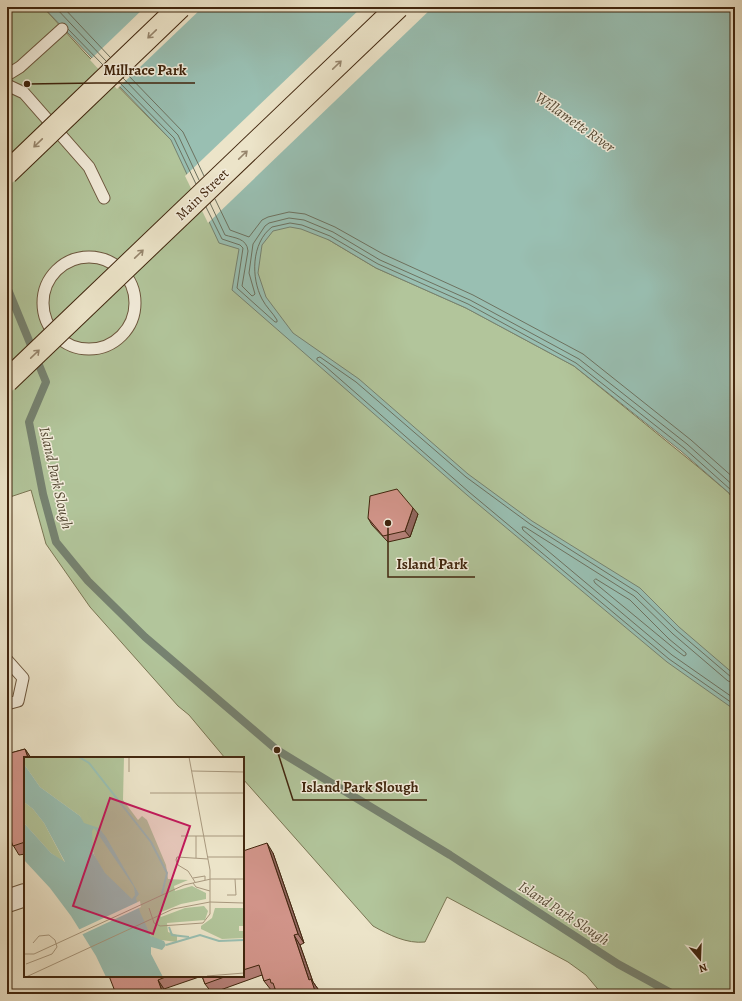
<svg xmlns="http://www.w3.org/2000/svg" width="742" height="1001" font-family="Alegreya,serif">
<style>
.green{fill:#b2c59b;stroke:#7a7654}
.water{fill:#99bfb2;stroke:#768270}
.pier{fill:#ece4c9}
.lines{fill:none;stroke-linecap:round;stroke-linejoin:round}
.shore{stroke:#6d7260;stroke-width:1}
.stream{stroke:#768270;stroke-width:8}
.lane-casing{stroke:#6c563d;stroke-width:13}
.street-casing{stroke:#6c563d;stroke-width:24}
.lane{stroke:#f3eddc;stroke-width:11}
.street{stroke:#f3eddc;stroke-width:22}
.primary-bridge-casing{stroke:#41260e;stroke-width:24;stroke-linecap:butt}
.primary-bridge{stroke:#ece4c9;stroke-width:22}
.wall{fill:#b47f76;stroke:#41260e}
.shaded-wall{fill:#926860;stroke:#41260e}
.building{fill:#d19489;stroke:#41260e}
.oneway{stroke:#96856c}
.labels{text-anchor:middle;stroke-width:3;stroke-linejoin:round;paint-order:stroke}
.street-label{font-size:14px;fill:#41260e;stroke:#f3eddc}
.water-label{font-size:15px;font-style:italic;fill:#574c37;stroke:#f3eddc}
.inset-river{fill:none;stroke:#99bfb2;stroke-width:2}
.inset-road{fill:none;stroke:#a8987e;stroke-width:1}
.view{fill:#c2185b;fill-opacity:0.15;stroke:#c2185b;stroke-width:2}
.inset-edge{fill:none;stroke:#41260e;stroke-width:2}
.leader{fill:none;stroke:#41260e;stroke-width:1.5}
.callout-dot{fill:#41260e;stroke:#f3eddc;stroke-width:1.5}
.callout-label{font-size:15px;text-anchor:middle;font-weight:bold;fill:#41260e;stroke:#f3eddc;stroke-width:3;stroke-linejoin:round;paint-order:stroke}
</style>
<rect width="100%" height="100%" fill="#ece4c9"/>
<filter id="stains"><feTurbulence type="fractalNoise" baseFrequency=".005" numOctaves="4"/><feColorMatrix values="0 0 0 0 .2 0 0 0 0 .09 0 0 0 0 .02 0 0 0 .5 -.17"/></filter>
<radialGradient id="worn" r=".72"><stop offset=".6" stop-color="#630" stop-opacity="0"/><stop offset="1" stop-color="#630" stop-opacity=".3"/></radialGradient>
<path class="green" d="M7,7h36l42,46 86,87 158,100 47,28 90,40 108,58 123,100 32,27 6,10v491h-133l-16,-19 -18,-13 -121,-65 -22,45c-18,2 -36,-7 -52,-16l-130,-147v-21h-18l-36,-43 -11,-9 -88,-99 -44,-63 -15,-54 -24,8v-305l1,-1 -1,-2z"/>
<path class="water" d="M43,7h692v496l-6,-10 -48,-42 -107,-85 -108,-58 -90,-40 -47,-28 -28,-11 -11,-2 -17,4 -11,14 -4,28 8,24 27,36 66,46 109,95 64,47 108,67 39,39 56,48v35l-68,-48 -200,-167 -235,-205 7,-41 -20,-6 -48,-103z"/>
<g class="pier">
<path d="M145,7h58l-86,82 -27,-29z"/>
<path d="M362,7h71l-225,216 -23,-47z"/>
</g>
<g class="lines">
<g class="shore">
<path d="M55,7l51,54"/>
<path d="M63,7l47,50"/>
<path d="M68,29l35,36"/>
<path d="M127,74l56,58 21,44"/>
<path d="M123,78l55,57 21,45"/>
<path d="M119,82l55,56 22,46"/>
<path d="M215,199l15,31 19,7 13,-17 6,-3 21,-5 16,2 30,13 48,27 90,41 110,59 108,86 44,39"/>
<path d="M210,203l15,32c9,3 22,3 23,16l-6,35 10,10 2,-1 1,-1 -6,-21 4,-29 12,-18 4,-3 20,-5 15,2 29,12 47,28 90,40 109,59 108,85 48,43"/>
<path d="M206,207l16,32 18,6 3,3 -6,40 38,34h2v-2c-4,-7 -11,-13 -15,-21 -11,-21 -11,-56 10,-72l18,-4 12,2 28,11 48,28 90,40 108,59 108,85 47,42 4,5"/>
<path d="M596,579l34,21 39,39 17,14v2l-2,1 -8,-6 -81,-67 -1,-2z"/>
<path d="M735,678l-4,-1 -55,-47 -39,-38 -107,-68 -64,-47 -110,-95 -36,-25 -3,1v2l8,6 144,126 200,167 66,46"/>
<path d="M735,683l-7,-2 -55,-47 -39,-38 -109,-69h-3l1,3 149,125 63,44"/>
</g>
<path class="stream" d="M7,287l39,95 -17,40 14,72 13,48 32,39 57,56 132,113 173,105 168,109 55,30"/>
<g class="lane-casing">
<g id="lane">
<path d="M7,75l13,-8 42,-38"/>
<path d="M7,85l17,8 65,74 15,31"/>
<circle cx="89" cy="303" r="46"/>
<path d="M7,660l16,18 -5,23 -11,3"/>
</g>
</g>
<g class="street-casing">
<path id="street" d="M7,901l18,-6"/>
</g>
<use href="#lane" class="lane"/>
<use href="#street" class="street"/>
<g class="primary-bridge-casing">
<g id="primary-bridge">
<path d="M7,173l173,-166"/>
<path d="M7,381l391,-374"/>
</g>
</g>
<use href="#primary-bridge" class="primary-bridge"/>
</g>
<g class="wall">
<path d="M418,514l-8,23 -22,5 -16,-17 -4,-7z"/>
<path d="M25,749l6,9h-6v96l-6,1 -6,-10 -6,2v-93z"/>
<path d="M243,851l30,2 31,90 -4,2 13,37 5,7h-43l-4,1 -7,-9 -2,-6 -50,18 -7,-9 -3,-8h41z"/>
<path d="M109,976h93l-38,13z"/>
</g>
<g class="shaded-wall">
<path d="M413,508l5,6 -8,23 -5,-6z"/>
<path d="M25,749l6,9h-3z"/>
<path d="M267,843l6,10 31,90 -6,-9z"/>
<path d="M294,935l6,10 13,37 5,7 2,5h-4l-7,-14z"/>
<path d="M158,980l6,9 2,5h-3z"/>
</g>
<g class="building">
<path d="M397,489l16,19 -8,23 -22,5 -15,-18 2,-22z"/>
<path d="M25,749l3,9h-3v84l-12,4 -4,-11h-2v-81z"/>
<path d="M267,843l31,91 -4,1 15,45 2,-1 5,15h-39l-4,-11h-2l-1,-4 -6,2 -5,-16 -16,5v-119z"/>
<path d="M109,976h59l-10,4 5,14h-47z"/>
<path d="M202,976h25l-22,8z"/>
</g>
<defs><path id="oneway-shaft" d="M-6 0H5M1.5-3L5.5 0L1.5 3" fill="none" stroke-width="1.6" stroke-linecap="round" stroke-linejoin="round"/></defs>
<g class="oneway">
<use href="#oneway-shaft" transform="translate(152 34) rotate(136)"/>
<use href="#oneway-shaft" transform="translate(337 65) rotate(-44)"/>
<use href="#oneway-shaft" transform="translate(38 143) rotate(136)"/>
<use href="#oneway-shaft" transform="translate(243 155) rotate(-44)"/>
<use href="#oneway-shaft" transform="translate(139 254) rotate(-44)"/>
<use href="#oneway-shaft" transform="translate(35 354) rotate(-44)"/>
</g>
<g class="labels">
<g class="street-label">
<text transform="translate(202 194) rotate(-44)" y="5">Main Street</text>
</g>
<g class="water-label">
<text transform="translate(575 122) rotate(35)" y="5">Willamette River</text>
<text transform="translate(56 478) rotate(77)" y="5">Island Park Slough</text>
<text transform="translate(564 913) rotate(33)" y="5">Island Park Slough</text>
</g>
</g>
<g transform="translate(24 757)">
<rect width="220" height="220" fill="#ece4c9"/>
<path d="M0,0h100l-1,43 15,20 4,-4 5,4 19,45 2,14 20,1 -14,6 1,5 17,-5 14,7v6l-25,5 -22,9 2,4 24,-9 19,-2 4,5 -3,9 -38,3 1,9 9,3v7l-24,-3 -20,-36 -29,-30 -9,-16 -15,-41 -40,-29 -16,-23zM0,45l9,7 11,14 21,40 -14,-10 -27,-30zM191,151h29v18h-5v5h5v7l-22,1 -21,-10v-3l11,-8z" fill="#b2c59b"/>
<path d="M0,7l16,23 40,29 4,7 15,5 7,9 33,57 -3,4 4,14 11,24 13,5 2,4 -4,5 -11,-3v7l12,23h-57l-10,-21 -25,-40 -21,-28 -26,-28v-37l27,30 14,9 -21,-39 -11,-14 -9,-7zM70,71l40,59 1,8 -3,4 -27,-26 -12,-20 -1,-22z" fill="#99bfb2" fill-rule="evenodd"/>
<path d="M116,144l1,6 -60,28 -3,-5z" fill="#ece4c9"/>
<path class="inset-river" d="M55,0l10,6 62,79 16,31 -5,21M145,170l3,8 17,2M142,188l34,-10 19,6 25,-1"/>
<path class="inset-road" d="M105,0v15M168,14l52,1M126,36h94M157,79h63M184,100h36M172,101v-22M169,121l12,-2v4M171,125l-7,-11 -10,-6 -2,-5 1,-3 31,2M169,126l3,4 14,4M203,138h9l-1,-16M125,151l5,15 6,3 43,-3 7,-9v-44l-21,-113M0,197h10l150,-69 27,-6h33M0,199v18M2,207l26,-10 5,-7 -2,-7 -6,-5 -10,1 -6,7M183,219l37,-3M2,220l147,-68 37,-7 34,1"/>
<path class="view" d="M86,41l80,28 -37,108 -80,-28z"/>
<rect width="220" height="220" class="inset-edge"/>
</g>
<path class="leader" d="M27 84L96 83H195M388 523L388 577H475M277 750L293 800H427"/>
<g class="callout-dot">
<circle cx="27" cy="84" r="4"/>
<circle cx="388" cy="523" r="4"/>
<circle cx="277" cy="750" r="4"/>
</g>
<g class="callout-label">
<text x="145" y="75">Millrace Park</text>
<text x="432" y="569">Island Park</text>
<text x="360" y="792">Island Park Slough</text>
</g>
<rect width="742" height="1001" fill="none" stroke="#ece4c9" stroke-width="24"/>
<rect x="8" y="8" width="726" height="985" fill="none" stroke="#41260e" stroke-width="2"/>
<rect x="12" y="12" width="718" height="977" fill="none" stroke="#41260e"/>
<g transform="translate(700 959) rotate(161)" stroke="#f3eddc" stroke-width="3" paint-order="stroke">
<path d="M0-3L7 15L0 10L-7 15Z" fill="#41260e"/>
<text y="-6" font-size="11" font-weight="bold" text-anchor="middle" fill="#41260e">N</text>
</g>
<rect width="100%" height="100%" filter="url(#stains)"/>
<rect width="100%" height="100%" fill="url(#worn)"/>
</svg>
